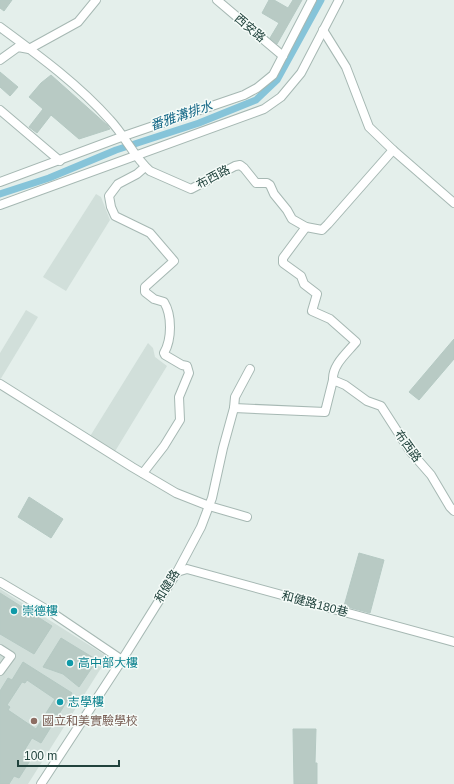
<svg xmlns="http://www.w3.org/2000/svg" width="454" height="784" font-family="Helvetica,'Noto Sans TC',sans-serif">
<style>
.built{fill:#d1dfda}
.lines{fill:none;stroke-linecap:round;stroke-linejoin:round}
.canal{stroke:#86c4d9;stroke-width:7}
.building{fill:#b8cac4;stroke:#b5c9c3;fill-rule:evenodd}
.minor-casing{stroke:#a6b8b3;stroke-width:10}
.minor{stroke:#fff;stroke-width:8}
.culture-dot{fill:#0f9aa8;stroke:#f5fbf8;stroke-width:1.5}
.education-dot{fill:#8d6e63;stroke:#f5fbf8;stroke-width:1.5}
.labels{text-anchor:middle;stroke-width:3;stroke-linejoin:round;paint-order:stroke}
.street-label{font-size:12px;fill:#21433d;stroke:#f5fbf8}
.culture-label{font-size:12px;fill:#0d838f;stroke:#f5fbf8;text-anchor:start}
.education-label{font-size:12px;fill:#785e54;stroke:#f5fbf8;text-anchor:start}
.water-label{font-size:13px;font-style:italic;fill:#136786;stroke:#f5fbf8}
</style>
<rect width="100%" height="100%" fill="#e4efeb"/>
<g class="built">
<path d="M96,194l5,3 9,23 -44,71 -23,-14z"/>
<path d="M26,310l12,7 -38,63v-27z"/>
<path d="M148,343l5,5 2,9 12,9 -53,87 -25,-15z"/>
<path d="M0,589l108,68 -80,127h-28z"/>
</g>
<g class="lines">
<path class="canal" d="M0,194l49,-16 67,-28 83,-27 57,-23 21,-20 44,-80"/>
</g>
<g class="building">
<path d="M0,0h12l-8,11 -4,-3z"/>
<path d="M269,0h5l14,8 5,-8h9l-25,44 -7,-6 9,-15 -17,-10z"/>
<path d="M0,72l18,15 -8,9 -10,-9z"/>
<path d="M51,75l56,50 3,4 -31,10 -28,-24 -14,18 -8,-6 14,-18 -14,-12 12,-14z"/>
<path d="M454,339v20l-35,41 -10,-8z"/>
<path d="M29,497l34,22 -12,19 -33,-21z"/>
<path d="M359,553l25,7 -14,53 -26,-7z"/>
<path d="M0,593l52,33 -18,28 -34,-20z"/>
<path d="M61,638l36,22 -18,27 -16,-13 -20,-7z"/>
<path d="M23,662l49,31 -31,50 -9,-5 -8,13 9,5 -14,22 -5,-2 -5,8h-9v-93l8,-13 4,2zM27,680l28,19 -19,30 -28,-19 2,-3 -3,-2 15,-23 3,1z"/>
<path d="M293,729h23l-1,34h2v21h-23z"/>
</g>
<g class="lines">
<g class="minor-casing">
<g id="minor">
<path d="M217,0l66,56"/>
<path d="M0,27c38,28 78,57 110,93 15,16 24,37 40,51l41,18 44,-23 5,-1 4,3 12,15h11l3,2 4,9 13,16 5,9 14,8 16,3 6,-6 65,-74"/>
<path d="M323,30l23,37 23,60 24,23 61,53"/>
<path d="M0,60l18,-13 11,2 49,-27 18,-22"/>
<path d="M0,110l60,51"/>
<path d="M0,182l124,-46 120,-41 13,-7 16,-13 39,-75"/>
<path d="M0,205l264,-96 17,-12 20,-24 38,-73"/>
<path d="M306,227l-23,31v5l18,13 3,8 13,10 -5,17 18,8 26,23c-9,11 -24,23 -23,38"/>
<path d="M0,384l132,83 44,26 33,13 38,11"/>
<path d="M234,408l91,4 8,-32 12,5 22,16 14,5 29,45 21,24 19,32 4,4"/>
<path d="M143,473l21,-27 16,-26 -1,-23 10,-24 -2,-7 -5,-1 -17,-10 -1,-2c8,-14 8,-38 0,-51l-10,-3 -9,-7v-5l29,-26 -24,-28 -35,-17 -4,-9 -2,-11 9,-12 19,-10 8,-7"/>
<path d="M177,572l10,-3 267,73"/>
<path d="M0,582l54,32 68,46"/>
<path d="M0,649l11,7 -11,15"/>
<path d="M41,784l81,-124 55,-88 24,-45 11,-29 11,-50 11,-40 1,-11 15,-28"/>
</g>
</g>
<use href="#minor" class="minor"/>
</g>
<g class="culture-dot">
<circle cx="14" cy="611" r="4"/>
<circle cx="70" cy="663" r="4"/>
<circle cx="60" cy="702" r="4"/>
</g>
<circle class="education-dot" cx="34" cy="721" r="4"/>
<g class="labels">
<g class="street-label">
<text transform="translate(250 28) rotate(40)" y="4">西安路</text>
<text transform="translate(213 177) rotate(-28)" y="4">布西路</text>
<text transform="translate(408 446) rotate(54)" y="4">布西路</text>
<text transform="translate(167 586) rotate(-59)" y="4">和健路</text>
<text transform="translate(315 604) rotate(15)" y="4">和健路180巷</text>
</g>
<g class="culture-label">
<text x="22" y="615">崇德樓</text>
<text x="78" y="667">高中部大樓</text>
<text x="68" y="706">志學樓</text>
</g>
<g class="education-label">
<text x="42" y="725">國立和美實驗學校</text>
</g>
<g class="water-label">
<text transform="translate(181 115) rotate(-19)" y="5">番雅溝排水</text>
</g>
</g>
<path d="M18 760v6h101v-6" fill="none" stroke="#21433d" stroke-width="2"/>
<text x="24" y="760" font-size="12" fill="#21433d" stroke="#f5fbf8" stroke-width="3" paint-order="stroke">100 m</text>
</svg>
